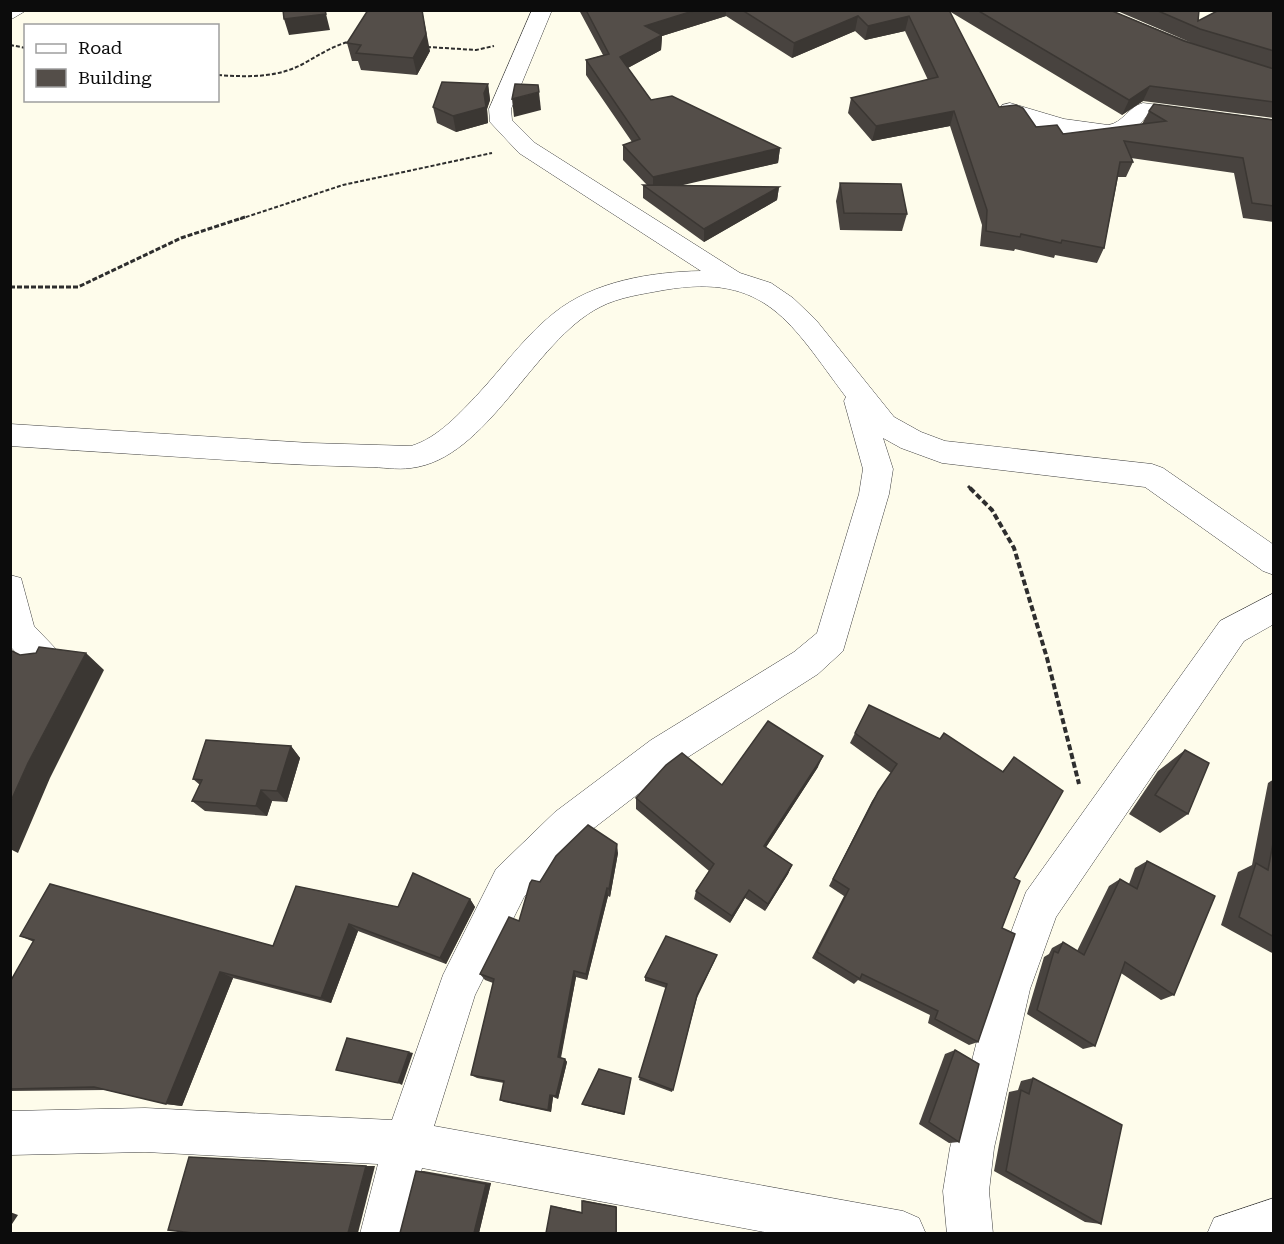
<svg xmlns="http://www.w3.org/2000/svg" width="1284" height="1244" font-family="'Roboto Serif',serif">
<style>
.lines{fill:none;stroke-linecap:round;stroke-linejoin:round}
.minor-casing{stroke:#3f3f3f;stroke-width:1}
.path-far2{stroke:#2e2e2e;stroke-width:2;stroke-dasharray:4 2;stroke-linecap:butt}
.path-far1{stroke:#2e2e2e;stroke-width:3;stroke-dasharray:5 2;stroke-linecap:butt}
.path{stroke:#2e2e2e;stroke-width:4;stroke-dasharray:6 3;stroke-linecap:butt}
.minor{fill:#fff;fill-rule:evenodd}
.wall{fill:#48433f}
.shaded-wall{fill:#3b3733}
.building{fill:#544e49;stroke:#3b3733;stroke-width:1.5}
</style>
<rect width="100%" height="100%" fill="#fefceb"/>
<g class="lines">
<g class="minor-casing">
<g id="minor">
<path d="M10,10h17l-17,10z"/>
<path d="M532,10h20l-41,99 1,11 23,23 205,130 31,10 22,15 23,22 78,97 27,15 24,9 207,23 11,4 111,77v30l-11,-4 -118,-84 -203,-24 -41,-15 -18,-10 10,31 -4,25 -46,157 -25,23 -141,90 -96,74 -57,59 -49,98 -41,131 469,85 16,7 7,16h-151l-353,-66 -16,66h-46l18,-70 -233,-12 -135,3v-44l135,-3 247,12 51,-145 53,-106 59,-57 96,-72 143,-88 23,-19 42,-139 4,-25 -19,-68 2,-4c-55,-73 -79,-125 -182,-107 -21,4 -45,7 -64,17 -67,34 -112,152 -189,161 -14,2 -30,-1 -43,-1 -32,-1 -64,-2 -96,-4 -87,-6 -174,-11 -262,-17v-22l300,19 101,3c27,-8 49,-33 68,-53 24,-26 47,-58 75,-80 40,-32 97,-41 147,-42l-182,-118 -29,-31 -1,-13z"/>
<path d="M1010,103l54,16 44,6c15,-2 20,-18 35,-22l131,17v14l-128,-17c-5,5 -9,13 -16,16 -30,16 -98,-8 -128,-18l-3,-5 3,-5z"/>
<path d="M10,575l11,3 13,48 21,22 5,10 -5,10c-22,8 -31,-7 -45,-22z"/>
<path d="M1274,593v31l-30,17 -188,276 -26,72 -36,159 -5,43 4,43h-46l-4,-43 7,-43 40,-159 36,-97 194,-271z"/>
<path d="M1274,1198v36h-67l7,-16z"/>
</g>
</g>
<g class="path-far2">
<path d="M10,45l16,3"/>
<path d="M427,47l49,3 18,-4"/>
<path d="M218,75c29,2 57,3 83,-10 17,-9 32,-20 51,-24"/>
<path d="M240,219l103,-34 149,-32"/>
</g>
<g class="path-far1">
<path d="M10,287h68l103,-49 64,-21"/>
<path d="M968,486l3,3"/>
</g>
<path class="path" d="M970,488l22,22 22,38 33,110 32,126"/>
<use href="#minor" class="minor"/>
</g>
<g class="wall">
<path d="M579,10h531l82,33 -77,-33h84l-1,11 76,-11v108l-131,-17 -21,14 -173,-104 50,96 37,20 27,7 79,-10 7,-13 125,9v102l-31,-4 -9,-45 -103,-15 2,4 -7,15h-8l-14,71 -7,15 -42,-8 -1,3 -39,-9 -1,2 -34,-5 2,-21 -32,-99 -78,15 -24,-28 3,-15 77,-18 -23,-49 -40,9 -10,-9 -63,27 -66,-42 -64,20 -1,14 -33,18 23,32 129,48 -2,15 -99,22 100,2 -2,13 -73,42 -61,-44v-13h4l-24,-25v-15l9,-3 -46,-67v-15l17,-5z"/>
<path d="M347,43l83,8 -13,24 -56,-5 -3,-9h-6z"/>
<path d="M488,84l2,16 -3,9 1,14 -32,9 -19,-9 -4,-16z"/>
<path d="M840,183l67,31 -5,17 -62,-1 -4,-29z"/>
<path d="M869,705l133,67 12,-15v121l-12,50 -24,114 -9,3 -41,-22 2,-8 -72,-35 -4,4 -42,-26 32,-62 -15,-10 43,-85 19,-28 -41,-30z"/>
<path d="M291,746l9,12 -13,44 -15,-1 -5,15 -62,-5 -13,-10 8,-16 -7,-6z"/>
<path d="M1185,750l3,64 -28,19 -31,-19 29,-43z"/>
<path d="M818,767l-52,80 26,18 -4,9 -23,37 -20,-13 -15,25 -36,-24 2,-8 13,-20 -73,-62v-11l86,-13z"/>
<path d="M1274,779v175l-53,-29 17,-53 14,-7 16,-82z"/>
<path d="M618,853l-8,44 -2,-1 -21,84 -11,-3 -15,81 4,1 2,3 -9,37 -5,-2 -2,15 -47,-10 -4,-2 4,-17 -27,-5 -6,-3 22,-92 -8,-3 -5,-6 39,-53 21,-39z"/>
<path d="M1147,861l27,134 -13,5 -40,-27 -26,73 -12,3 -56,-35 17,-57 5,-3 3,-6 11,-6 14,9 32,-65 11,-7 9,5 6,-16z"/>
<path d="M470,899l5,8 -29,57 -88,-33 -27,72 -98,-25 -51,128 -16,-2 -60,-14 -96,1v-109l24,-40 -14,-6 253,10 125,-39z"/>
<path d="M715,960l-18,38 -25,94 -33,-12 27,-92 -21,-7v-4z"/>
<path d="M955,1050l4,92 -10,1 -30,-19 26,-70z"/>
<path d="M1033,1078l68,146 -16,-2 -91,-51 15,-79 9,-2 3,-9z"/>
<path d="M631,1079l-7,36 -41,-10 -1,-1z"/>
<path d="M416,1171h8l67,12 -12,50h-79z"/>
<path d="M583,1200l34,7v26l-66,-27h2l29,6v-11z"/>
</g>
<g class="shaded-wall">
<path d="M325,10l5,20 -41,5 -5,-16z"/>
<path d="M422,10l8,41 -13,24 -4,-17z"/>
<path d="M696,10h30v6l-64,20 -1,14 -41,22v-15l25,-31z"/>
<path d="M858,16l-3,15 -63,27 2,-15z"/>
<path d="M909,16l-4,15 -40,9 3,-14z"/>
<path d="M488,84l2,16 -3,9 1,14 -32,9 -3,-16 31,-23z"/>
<path d="M1150,86l-7,15 -21,14 7,-15z"/>
<path d="M539,92l2,18 -27,7 -2,-18z"/>
<path d="M954,111l-4,15 -78,15 4,-15z"/>
<path d="M780,148l-2,15 -125,29v-15z"/>
<path d="M779,187l-2,13 -73,42v-13z"/>
<path d="M86,653l18,17 -54,108 -32,75 -8,-4v-46l18,-40z"/>
<path d="M291,746l9,12 -13,44 -10,-11z"/>
<path d="M823,756l-5,11 -57,88 3,-9z"/>
<path d="M261,790l11,11 -5,15 -11,-10z"/>
<path d="M617,844l1,9 -8,44 -1,-8z"/>
<path d="M792,865l-4,9 -23,37 3,-7z"/>
<path d="M607,888l1,8 -21,84 -1,-6z"/>
<path d="M749,890l-4,8 -15,25 2,-7z"/>
<path d="M470,899l5,8 -29,57 -6,-6z"/>
<path d="M349,924l9,7 -27,72 -10,-5z"/>
<path d="M574,971l2,6 -16,83 -2,-3z"/>
<path d="M220,972l13,6 -51,128 -16,-2z"/>
<path d="M409,1052l4,1 -11,32 -4,-2z"/>
<path d="M565,1059l2,3 -9,37 -2,-3z"/>
<path d="M550,1095l3,2 -2,15 -3,-2z"/>
<path d="M366,1166h9l-17,67h-10z"/>
<path d="M491,1183l-12,50h-5l12,-49z"/>
<path d="M10,1212l8,3 -8,12z"/>
</g>
<g class="building">
<path d="M283,10h42l1,4 -42,5z"/>
<path d="M368,10h54l4,24 -13,24 -57,-5 5,-8 -14,-2z"/>
<path d="M586,10h110l-51,16 17,9 -42,22 31,43 21,-4 108,52 -127,29 -30,-32 17,-6 -54,-79 23,-6z"/>
<path d="M742,10h207l50,97 17,-2 7,3 13,19 21,-2 6,9 103,-13 -17,-10 5,-7 120,16v86l-22,-3 -9,-45 -119,-17 9,21h-13l-16,86 -42,-8 -1,3 -40,-9 -1,3 -34,-6 1,-21 -33,-99 -78,15 -25,-28 87,-21 -29,-61 -41,10 -10,-10 -64,27z"/>
<path d="M977,10h133l74,31 90,28v33l-124,-16 -21,14z"/>
<path d="M1156,10h43l-1,11 21,-11h55v41l-74,-22z"/>
<path d="M442,82l46,2 -4,9 2,14 -33,9 -20,-9z"/>
<path d="M515,84l23,1 1,7 -27,7z"/>
<path d="M840,183l61,1 6,30 -63,-1z"/>
<path d="M643,185l136,2 -75,42z"/>
<path d="M39,647l47,6 -58,110 -18,40v-153l10,5 16,-2z"/>
<path d="M869,705l71,34 4,-6 59,39 11,-15 49,34 -49,87 6,3 -18,47 13,6 -37,108 -43,-23 3,-8 -76,-37 -2,5 -43,-27 32,-63 -16,-10 45,-87 19,-28 -42,-31z"/>
<path d="M768,721l55,35 -59,90 28,19 -24,39 -19,-14 -17,26 -36,-25 18,-27 -78,-66 30,-33 16,-12 40,32z"/>
<path d="M206,740l85,6 -14,45 -16,-1 -5,16 -64,-5 10,-21 -9,-1z"/>
<path d="M1185,750l24,13 -21,51 -33,-19z"/>
<path d="M588,825l29,19 -8,45 -2,-1 -21,86 -12,-3 -16,86 7,2 -9,37 -6,-1 -2,15 -48,-10 4,-19 -33,-6 23,-96 -14,-5 29,-57 10,4 11,-38 2,-3 8,2 16,-26z"/>
<path d="M1274,838v99l-35,-20 17,-54 12,7z"/>
<path d="M1147,861l68,35 -41,99 -49,-33 -30,84 -58,-36 17,-59 4,2 5,-11 21,13 36,-76 17,10z"/>
<path d="M413,873l57,26 -30,59 -91,-34 -28,74 -101,-26 -54,132 -72,-17 -84,2v-107l24,-42 -14,-4 30,-52 223,62 23,-60 102,21z"/>
<path d="M666,936l51,19 -20,40 -24,95 -34,-13 28,-93 -22,-7z"/>
<path d="M347,1038l62,14 -11,31 -62,-13z"/>
<path d="M955,1050l24,14 -20,78 -30,-20z"/>
<path d="M599,1069l32,9 -7,36 -42,-10z"/>
<path d="M1033,1078l89,47 -21,99 -95,-53 15,-81 8,4z"/>
<path d="M189,1157l177,9 -18,67h-155l-25,-3z"/>
<path d="M416,1171l70,13 -12,49h-74z"/>
<path d="M582,1201l34,6v26h-70l5,-27 31,7z"/>
</g>
<rect width="1284" height="1244" fill="none" stroke="#0c0c0c" stroke-width="24"/>
<rect x="24" y="24" width="195" height="78" fill="#ffffff" stroke="#9e9e9e" stroke-width="1.5"/>
<rect x="36" y="44" width="30" height="9" fill="#ffffff" stroke="#9e9e9e" stroke-width="1.5"/>
<text x="78" y="54" font-size="18" fill="#0c0c0c">Road</text>
<rect x="36" y="69" width="30" height="18" fill="#544e49" stroke="#9e9e9e" stroke-width="1.5"/>
<text x="78" y="84" font-size="18" fill="#0c0c0c">Building</text>
</svg>
